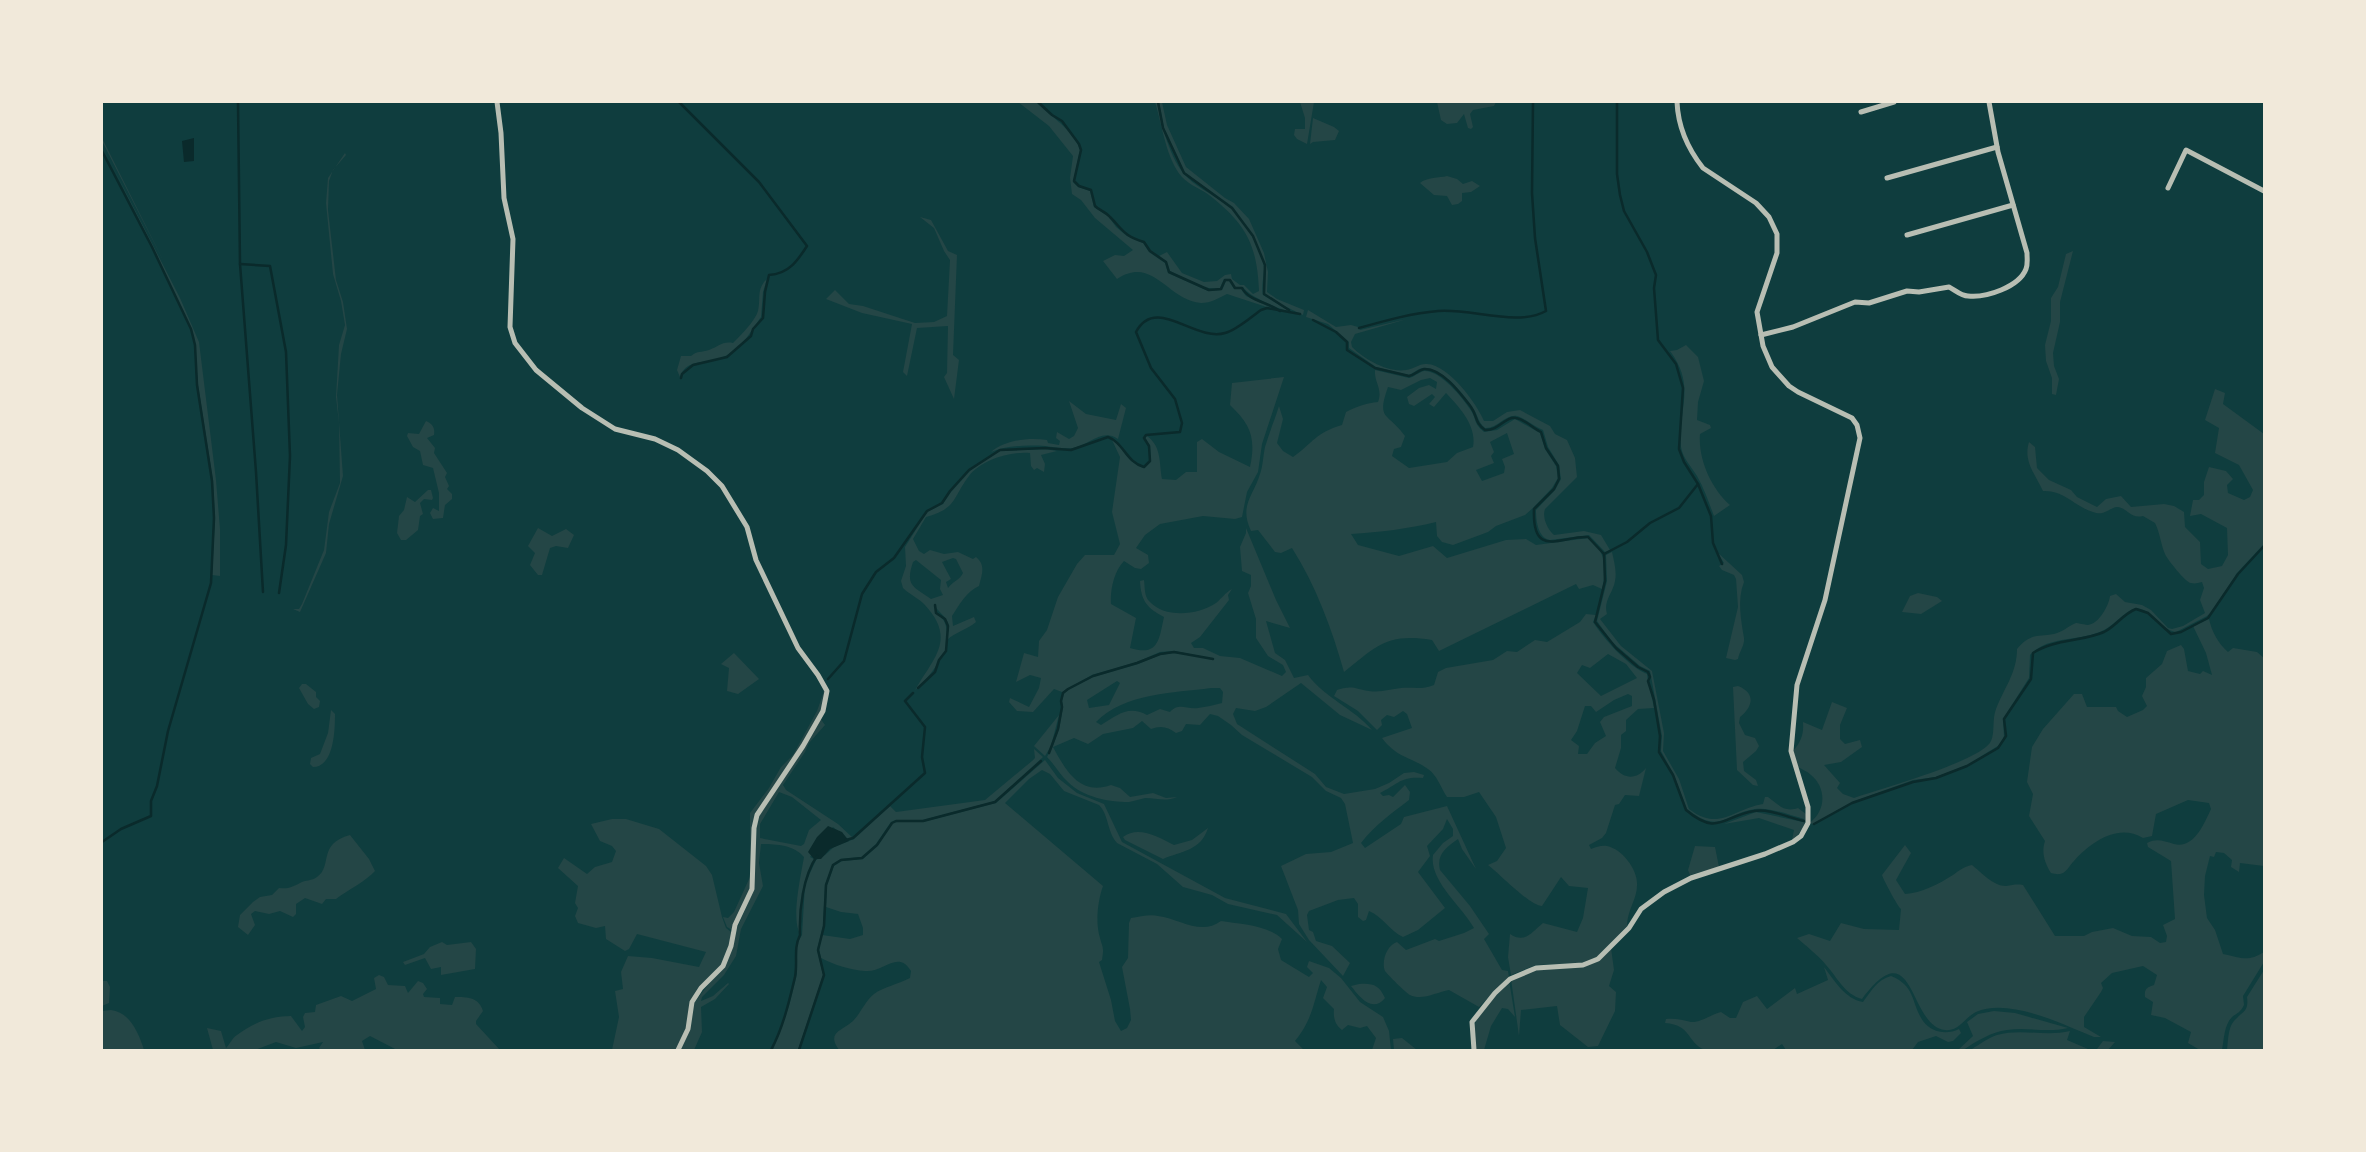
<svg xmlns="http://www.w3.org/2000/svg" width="2366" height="1152" font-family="'IBM Plex Sans',sans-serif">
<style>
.green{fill:#244646;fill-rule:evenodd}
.water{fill:#0a2a2b}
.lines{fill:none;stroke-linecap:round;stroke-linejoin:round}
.stream{stroke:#0a2a2b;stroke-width:2.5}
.minor{stroke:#b8beb3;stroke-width:5}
</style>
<rect width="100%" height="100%" fill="#0f3d3e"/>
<g class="green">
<path d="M1018,102h18c14,14 38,28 44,48l-7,32 5,5 12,4 4,16 15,10 7,10 11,9 16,7 6,9 16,11 3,10 40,18 14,-1 4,-9h3l5,8h7l5,7 30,14 -49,-16c-8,4 -16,9 -26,9 -34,-3 -48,-48 -84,-24l-14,-18 12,-6 9,1 9,-6 -38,-32 -14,-18 -9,-6 -2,-16 3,-22 -24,-30z"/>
<path d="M1155,102h2c4,21 13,58 29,74 16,17 41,23 55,43 9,14 22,32 23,49 0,9 -3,17 -1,27l26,16c-10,-1 -42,-16 -46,-24h-8l-5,-8h-6l-4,9c-17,3 -35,-9 -50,-17l-3,-9 -8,-6 8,-4 15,21 22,9 13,-1 8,-6 6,-1 1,5 8,6h4l9,9 6,-3c-2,-47 -13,-67 -50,-96 -8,-6 -20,-10 -27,-18 -16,-18 -20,-53 -27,-75z"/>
<path d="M1159,102h3l5,23 19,42 39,31 9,5 15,16 15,34 4,19 -1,20 10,7 27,11 -1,5 -25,-12 -13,-9v-30l-12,-28 -20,-29 -48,-34 -21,-45z"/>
<path d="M1300,102h14l-7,42 -10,-5 -3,-4 1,-6h10v-11z"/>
<path d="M1437,102h59l-2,4 -21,4 -3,4 3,13 -2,2 -3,-1 -4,-14 -7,9 -10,1 -6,-4z"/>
<path d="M1313,118l21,9 5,4 -4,9 -22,2 -3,2z"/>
<path d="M102,138l64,128 -64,-125z"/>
<path d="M102,146l78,152 19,44 17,138 4,49v47l-8,-1 3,-57 -2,-37 -15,-96 -4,-49 -41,-89z"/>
<path d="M345,153l1,2 -13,15 -4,11 -1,29 8,70 7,22 4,27 -6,25 -4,41 6,81 -14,48 -3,29 -26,59 -7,-3h6l3,-5 22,-54 5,-38 11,-29 -1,-60 -3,-26 3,-52 6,-20 -4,-24 -8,-27 -7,-71 2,-25z"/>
<path d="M1447,176l10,3 6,5 9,-3 8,5 -9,6 -9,1v8l-4,3 -6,1 -5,-9 -13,-1 -14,-12c7,-6 19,-5 27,-7z"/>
<path d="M920,217l11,3 17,31 9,4 -4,100 6,5 -5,39 -10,-22 3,-4 1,-47 -31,2 -10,48 -4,-4 9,-48 -50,-11 -36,-14 9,-9 14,14 14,2 52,17 19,-1 13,-6 3,-56 -6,-9 -10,-23z"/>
<path d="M2073,251l-13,51v20l-7,31 1,13 5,13 -3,16 -4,-1v-16l-6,-17 -1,-16 6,-24v-23l7,-11 8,-33z"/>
<path d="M767,279l-4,13 -2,25c-11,15 -19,32 -38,40 -15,7 -37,1 -43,20l-3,-7 4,-14h10c7,-6 10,-3 18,-6 9,-3 13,-9 24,-7 8,-8 22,-22 25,-32 3,-13 -2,-22 9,-32z"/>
<path d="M1308,310l28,17 15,-2 7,2 2,3 47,-11 -52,15 -4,8 1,5c12,12 36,26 54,23 8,-1 14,-7 21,-6 22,1 50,40 57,57h9l14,-9 13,-2 30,16 5,8 12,6 8,18 2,19 -32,32c-3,8 2,20 9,26l30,-4 17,4 9,15 -5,2 -16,-17 -39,5c-12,-2 -14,-19 -14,-30l19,-20 6,-11 -2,-14 -11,-18 -5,-17c-9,-3 -18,-12 -26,-14 -12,-2 -19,13 -32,12 -7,-6 -6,-10 -11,-18 -8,-14 -32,-43 -50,-42 -6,0 -10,5 -15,7l-33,-8 -27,-19v-6l-21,-18 -22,-7z"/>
<path d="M1686,345l12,12 6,24 -6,21 -1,18 13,5 1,3 -11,6c-2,25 11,54 30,71l-16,11c-5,-13 -10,-28 -17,-40 -6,-10 -14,-17 -16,-29 -4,-37 16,-60 -11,-96l7,-1z"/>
<path d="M1375,370l34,8c5,-1 10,-6 15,-7 16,-1 38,26 46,38 7,10 3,14 14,23l13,-2 18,-11 25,14 5,16 11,17 2,12 -6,10 -19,20 -8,7 -29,11 -8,6 -35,13 -11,-3 -5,-6 -1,-14c-28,7 -56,10 -85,12l7,11 41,11 34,-10 14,12 59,-18 20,-1 10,6 52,-7c18,12 19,31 14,51l-9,-4 -14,4 -3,-5 -137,67 -7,-11c-45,-7 -54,5 -88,32 -12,-43 -28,-86 -52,-124l-11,5 -6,-1 -17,-22 -7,1c-12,-26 2,-34 9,-57 3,-8 3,-18 5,-27 4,-14 10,-28 14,-41l4,13 -6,24 6,8 10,6c21,-15 22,-24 49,-32l4,-13c9,-5 21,-9 32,-10 5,-13 -4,-20 -3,-32zM1430,378l7,4 -1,7 -7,-4 -10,3 -12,9 2,7 5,2 18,-12 3,3 -6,7 5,3 12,-14c14,15 31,33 27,54l-16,6 -10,9 -38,6 -17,-12 2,-7 7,-2 4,-11c-17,-24 -29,-15 -17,-49l13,3 20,-10zM1507,433l7,21 -12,5 3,8 -1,6 -22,8 -6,-11 18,-7 -3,-7 3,-4 -4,-10z"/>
<path d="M1284,377l-22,67 -4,28 -11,20 -5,25 -7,2 -32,-3 -43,8 -15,11 -9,13 12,7 1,8 -8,6 -6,-1 -11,-7c-10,10 -14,29 -13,43l25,14 -6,30c29,9 29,-9 34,-31 -17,-9 -23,-16 -24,-36l4,-1c1,7 0,16 5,21 16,18 49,14 67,2 6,-5 9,-10 16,-14l-4,6 1,5 -29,37 -9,6 3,5h9l17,8 20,2 42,18 4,-4 -3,-7 -15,-9 -12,-18v-19l-8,-26 3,-7v-11l-9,-4 -2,-24 6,-14v-5l30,72 14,28 -24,-7 9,32 10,7 9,18 14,-3c17,23 45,33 64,55l-32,-15 -39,-32 -35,24 -11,4 -19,-3 -3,6 4,10 78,50 11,13 18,7 31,-5 14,-6 15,-10 10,-1 10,3 -1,3c-22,-2 -25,6 -43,15l3,3 6,-1 4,2 12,-12 5,7 -1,8c-17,13 -35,26 -48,43l4,5 36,-24 3,-7 43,-11 29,63 -14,-20 -4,-10c-11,8 -22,15 -18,31l30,36 19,28 -5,5 18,31 6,1 1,6 -30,30 -30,-17c-12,2 -27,11 -39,5 -4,-2 -23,-21 -25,-24 -4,-10 2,-26 12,-29l9,8 29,-11 4,2 25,-8 10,-5c-12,-22 -45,-47 -41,-73l10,-12 10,-7v-7l-6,-10 -4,10 -16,17 3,10 -12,16 27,36 -27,22 -15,7c-13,-6 -20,-20 -34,-26l-3,9 -3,1 -5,-4v-13l-4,-6 -16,2 -29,11 -2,4 2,15 4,2 3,9 16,5 18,17 -7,13 -34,-36 -10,-16 -1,-14 -17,-44 25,-12 25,-2 22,-9 -8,-39 -4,-6 -15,-7 -14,-14 -70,-42 -11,-10 -13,-9 -8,-2 -10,11 -14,-1 -4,7 -6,2c-8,-6 -15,-8 -25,-4l-9,-8 -9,7 -30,6 -15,10 -14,-6 -21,9c13,24 27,49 58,38l9,3 10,9 23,-4 13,5 11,-1c-12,5 -20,1 -32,1 -5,1 -10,3 -16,4 -21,0 -46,-5 -61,-20 -8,-7 -13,-17 -21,-25l6,-11 6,-17 4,-22 -1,-6 2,-8 4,-3 25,-13 45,-13 22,-9 14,-2 42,6 -42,-8 -14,1 -23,10 -45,13 -30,17 -8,-3 -21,23 -16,-1 -8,-9 1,-4 19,9 10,-19 2,-10 -11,-3 -14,7 8,-29 14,4 1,-16 8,-11 11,-33 19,-33 8,-9h29l6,-11 -8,-32 8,-55 -8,-17c13,8 15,23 32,28l7,-7 -1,-15 -5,-8 2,-2c15,11 12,27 15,43l14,1 10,-8h11v-30l5,-3 17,13 31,15c6,-29 1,-42 -20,-62l2,-22zM1117,681l3,2 -11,22 -20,3 -2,-8zM1211,688h9l3,4 -1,11c-8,2 -16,4 -24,5 -11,2 -19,-6 -28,4l-10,-3 -13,6c-19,-10 -29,0 -46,10l-5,-3c28,-29 78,-29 115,-34z"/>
<path d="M2215,389l10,4 -2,11 41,30v110l-27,29 -25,39 -5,4 -31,16c-17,-3 -23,-23 -40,-24 -13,4 -20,16 -32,22 -23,12 -56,5 -74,25l-1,23 -26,41 1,17 -3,8 -34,21 -31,12 -23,3 -61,22 -38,22 -5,-1c17,-11 18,-35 2,-48 -4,-4 -10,-6 -15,-9l-3,-15c8,-9 11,-17 10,-29l19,8 10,-28 15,6 -7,17v14l5,5 15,-4 2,7 -21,15 -17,3 16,18 -3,5 6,6 11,4c25,-9 128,-37 137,-57 4,-8 1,-22 5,-32 8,-21 21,-36 21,-60 13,-16 20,-12 37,-15 9,-2 14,-8 22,-11 1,0 11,2 12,2 11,-1 21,-20 22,-29l6,-2 9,8 17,3 9,5 17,18 4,1 11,-3 22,-13 -5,-13 4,-12 -2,-6c-4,1 -7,2 -11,1 -5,0 -24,-24 -26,-29 -4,-9 -5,-21 -10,-31l-12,-7c-13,3 -14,-7 -25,-9 -7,-1 -13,10 -25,5 -19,-6 -29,-22 -50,-21 -8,-17 -20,-30 -14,-49l6,5 2,21 12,12 22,10 6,7 20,10 9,-8 15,-3 10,11 33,-3 10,2 10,6 1,15 15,15 1,22 7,5 14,-3 6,-11 -1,-27 -26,-14 -11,2 3,-16h6l5,-5v-13l5,-15 17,4 7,8 -6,6 1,8 16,7 6,-3 3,-7 -14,-25 -24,-12 4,-25 -14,-8z"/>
<path d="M1069,401l17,13 30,6 5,-16 5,4 -8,31c-17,-11 -28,6 -45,9 -10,1 -19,-1 -28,-2 -16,-1 -39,-1 -54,6 14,-12 38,-15 56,-12l1,3 11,2 1,-4 -4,-3 1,-6 12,7 5,-3 4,-8z"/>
<path d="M426,421c7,3 9,7 8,14l-7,3 8,10 -1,5 13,20 -2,4 4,9 -2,3 5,5v5l-7,6 -2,13 -10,1 -3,-6 3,-5 6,3v-18l-6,-25 -10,-3 -3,-14 -7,-4 -6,-11 1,-3 11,1z"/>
<path d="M1045,449l12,2 -16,4 4,9 -1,8 -7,-4 -3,2 -3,-4 -1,-13c-19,-2 -49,7 -61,23 -17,22 -11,32 -43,41l-13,22 6,12 5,3 6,-4 14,4 14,-2 15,7 3,-2c10,8 6,17 3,29 -13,6 -19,18 -27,30l1,10 21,-9 2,5c-9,8 -21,10 -29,18 0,-4 1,-7 2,-11 1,-10 -11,-17 -14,-23l1,7c15,10 10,22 10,38 -10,15 -17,27 -31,39 19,-33 42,-51 9,-86 -6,-6 -15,-10 -21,-16l-2,-7 5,-15 -1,-19 22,-35 16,-8 8,-12 19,-21 23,-17 7,-3zM953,558l3,1 7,14c-3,7 -10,8 -15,15l-2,-6 5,-3 -9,-17zM916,560l25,20 -1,9 3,6 -12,4c-18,-13 -26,-13 -18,-37z"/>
<path d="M428,490h3l2,8 -1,2 -8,-1 -4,4 3,11 -3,2 -2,14 -12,10h-5l-4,-7 2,-17 5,-6 3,-13 8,5z"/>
<path d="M538,528l14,8 14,-7 8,6 -6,13 -12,-2 -6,2 -8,27h-4l-8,-10 5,-12 -7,-7z"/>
<path d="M750,543l40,89 36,59 -4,20 -20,35 -46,68 -5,75 -19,41 -5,-3 -4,-10 5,1 6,-6 16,-35v-64l19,-25 12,-21 12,-12 24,-44 6,-17 1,-5 -9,-14 -19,-26z"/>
<path d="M1612,552c2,9 5,20 3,29 -2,12 -12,20 -8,33l-7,5 21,27 31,25 12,62 -1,18 16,28 10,30c30,23 44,0 74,-5l2,-7h3c10,7 16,16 30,11l8,6c0,11 -5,19 -14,26l2,-10 -35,-12 -35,6 32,-12 47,10 1,-3c-15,-4 -34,-12 -49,-10 -31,5 -35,26 -68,0l-13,-34 -13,-24 1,-15 -12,-65 -10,-5 -28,-24 -15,-21 10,-40 -1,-26z"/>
<path d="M1717,552l25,23 2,7c-7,17 -3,38 0,56 1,7 -5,14 -6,21l-3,1 -9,-2 12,-51 -2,-28 -2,-4 -12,-5 -3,-4 5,-3z"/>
<path d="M1918,593l19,4 5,4 -21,13 -19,-2 8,-16z"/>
<path d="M1586,614l10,1 -3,7c11,17 35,44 54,52 1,10 5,22 7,34l-16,1 -12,11v11l-5,4v13l-6,20c10,12 22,11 31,0l-7,28 -14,-1 -6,9 -4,1 -9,28 -4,5 -13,7 2,4c5,-2 11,-4 16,-3 15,3 30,23 30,37 1,15 -10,27 -10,43l-30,31 -14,6 -47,2 -25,10 -3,-18 2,-23c15,10 22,-2 33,-11l34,9 6,-14 5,-30 -19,-2 -8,-9 -19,29c-12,0 -42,-32 -54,-41l9,-4 9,-13 -10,-31 -17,-25 -15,5h-17c-6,-9 -10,-22 -19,-28 -18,-13 -30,-10 -46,-31l30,-10 -5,-14 -4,-3 -9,6 -7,-2 -6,5 1,5 -5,5 -19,-19 -24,-15 3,-6c18,-5 16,-1 32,1 12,2 21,-2 32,-3 12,-1 21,2 33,-3l4,-13 8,-4 47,-8 14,-9 10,1 18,-12 12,2 33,-20zM1608,654l18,10 11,14 -36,18 -24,-23 5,-8 8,3zM1628,694l4,2v10l-28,11 -4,5 6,14 -11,7 -8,11h-9l1,-8 -8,-6 6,-9 8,-25h6l5,6 18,-12z"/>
<path d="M2209,619c3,13 9,24 19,33l5,-4 24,4 7,6v208l-24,-3 -1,9 -8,-5 1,-7 -8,-7 -8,-1 -2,5 -4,-1 -5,20 -1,19 3,23 8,12 8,24c19,4 25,8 41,-2v10l-21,34 1,9c-3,7 -7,8 -12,12 -8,8 -8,23 -10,33h-22l-12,-7 3,-11 -26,-14 -14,-3 2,-13 -8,-5c-1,-8 2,-10 9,-12l3,-10 -14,-9 -31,7 -11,10 2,5 -2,4 -17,25v10l17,10h-7c-30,-12 -85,-40 -118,-25 -11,5 -17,20 -31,18 -37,-4 -30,-102 -83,-31 -18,-5 -24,-21 -36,-34 -8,-10 -19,-18 -29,-27l12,-4 21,7 11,-18 23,6 35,1 2,-21c-3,-2 -18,-30 -19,-34l23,-30 6,8 -15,27 9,14c16,-1 34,-10 48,-19 7,-5 10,-8 19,-10 9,7 21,21 34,21 7,-1 10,-2 17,-1l32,51h29l8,-4 21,-4 19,8 19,1 9,6 6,-1 1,-6 -4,-11 12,-6 -4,-58 -23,-14 -1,-4c10,-5 16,-2 27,1 20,5 30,-20 37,-35l-2,-6 -21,-3 -32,14 -4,22 -9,2c-25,-15 -52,4 -69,23 -4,4 -7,10 -11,12 -5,2 -7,1 -12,0 -6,-10 -10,-20 -6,-32l-16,-25 4,-22 -6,-12 5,-35 11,-18 31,-35h8l5,13h29l2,4 9,6 16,-7 4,-4 -5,-10 4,-9v-9l16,-14 5,-13 14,-6 3,4 4,22 12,3 3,-3 9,4 -6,-22 -13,-27z"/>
<path d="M734,653l25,26 -21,15 -11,-3 2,-23 -8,-4z"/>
<path d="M302,684h4l10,8v5l4,4 -1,6 -5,2 -6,-5 -9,-16z"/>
<path d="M1738,686c18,7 15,21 2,31l-1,6 6,12 10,3 4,8 -3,5 -13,11 1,9 12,9 2,6 -5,-1 -16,-15 -4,-83z"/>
<path d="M331,710l4,4c0,16 -1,53 -22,53l-3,-3 1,-6 9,-4 8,-21z"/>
<path d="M1059,715l-8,31 -6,10 -11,-10z"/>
<path d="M820,718l5,7 -16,18 -4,9 -22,33 3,5 52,34 15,14 -5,1 -15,-12 -23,30 4,2 -10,25 -4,50c-9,-15 1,-59 4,-77 -10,-12 -28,-13 -43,-13l-2,19 4,23 -22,43 -5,27 -12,19 -22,22 -1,4 12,-5 15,-13 1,1 -14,15 -14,8 1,25 -8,18h-15l15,-47 24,-31 33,-76 5,-75zM779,792l13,5 29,23 -12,10 -5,14 -3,2 -41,-8v-14z"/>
<path d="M1034,749l9,8 -48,44 -72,19h-27l-5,2 -15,22 -14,13 -21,2 -8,5 -8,21 -2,41 -6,24 6,25 -25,75h-25l16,-44 8,-32 -2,-16 3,-16 4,-7 3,-51 11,-24 9,-5 9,-8 20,-8 36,-33 6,6 89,-12 47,-39 3,-3z"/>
<path d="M1045,760l13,18 19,15 27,11 18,38 103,56 61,16 21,28 -30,-27 -49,-11 -16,-9 -29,-8 -26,-23 -40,-21c-10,-11 -8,-28 -18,-38l-35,-14 -14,-17 -8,-4 -13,9 -24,24 98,83c-5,14 -8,36 -3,52 3,11 4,9 2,22l-3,2 12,38 4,21 6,10 6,-3 4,-8 -1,-11 -8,-42 6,-9 1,-35 2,-5c8,-1 19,-4 27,-2 22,3 43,20 63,5 18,3 47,4 61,18l-4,10 3,11 28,17 4,-4 -6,-6 2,-6 20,7 12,10 19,24 23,15 6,14 2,19h-19l4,-12 -9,-12 -7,2 -12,-3 -6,5c-7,-5 -9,-13 -8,-21l-11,-11 4,-11 -6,-7c-8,25 -9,40 -26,61l9,9h-465c-13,-18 3,-19 14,-29 8,-8 12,-20 21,-27 9,-7 25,-10 36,-16l1,-7c-13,-22 -28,2 -46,0 -14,-1 -31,-6 -44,-13l-2,-8 3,-15 28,4 13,-4v-7l-5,-14 -17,-2 -15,-5 1,-22 7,-19 8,-5 21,-2 15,-14 14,-22 5,-1h26l73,-19z"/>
<path d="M612,819h14l33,10 47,37 6,9 10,42 4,11 5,4 -1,14 -8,19 -28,30 -7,34 -11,21h-64l7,-33 -4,-26 8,-2 -2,-17 7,-16 24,2 47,9 7,-15 -69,-18 -8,15 -4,2 -19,-12 -1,-13 -9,2 -18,-5 -3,-7 3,-8 -3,-5 3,-17 -20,-18 6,-10 23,16 8,-7 17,-5 4,-11 -4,-5 -12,-5 -9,-17z"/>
<path d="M1208,828c-7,23 -27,23 -45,31l-38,-19 -2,-3c15,-12 36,0 51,8l18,-5z"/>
<path d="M350,835l19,24 6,12c-9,10 -27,19 -39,28h-10l-4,5 -17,-6 -9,6v10l-3,3 -13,-6 -11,3 -14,-3 -4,3 4,11 -7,10 -10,-8 2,-12 13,-13 7,-5 12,-2 7,-7c10,1 13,-1 21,-5 5,-3 12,-2 17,-6 16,-11 0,-33 33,-42z"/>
<path d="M1695,846l20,1 4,20 -29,8 -2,-5z"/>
<path d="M442,942l5,3 24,-3 5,7 -1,20 -34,6v-8l-10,2 -6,-11 -20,7 -2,-3 21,-8 6,-7z"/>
<path d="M1611,948l3,22 -5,16 7,6 -1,19 -17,35 -10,1 -28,-22 -3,-19 -36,4 -2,26 -8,-57 16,-8 56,-5z"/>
<path d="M1824,967c11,14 21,32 39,35 9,-12 14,-22 28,-26 25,10 20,27 32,45 9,12 24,14 36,8l2,4 -8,8 -5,1 -12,-6 -18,6 -6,8h-126l-4,-6 -9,6c-13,1 -60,4 -68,0 -19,-8 -13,-25 -40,-27l1,-4c10,-1 16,1 25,3 9,1 21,-8 30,-10l9,6h6l7,-16 14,-6 10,13 28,-21 2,6 31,-14z"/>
<path d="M2264,970v80h-37c1,-8 1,-23 7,-29 9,-10 15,-9 13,-24z"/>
<path d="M379,975l5,2 4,8 17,1 3,7 10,-12 5,2 4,6 -4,5 1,3 16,1v6l12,1 3,-8c12,0 24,0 28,14l-7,10v3l24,26h-103l-27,-14 -8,5 3,9h-44l-2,-2 4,-6 -27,6 -20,-6 -21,8h-42l-6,-22 14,3 5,17c4,-4 6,-10 11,-13 16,-12 33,-19 54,-19l11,15 3,-4 -2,-10 2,-4 10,-1 1,-7 25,-9 11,5 24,-12 -2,-11z"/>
<path d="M1509,980l6,37 -7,-8 -6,-1 -11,18 -7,24h-10c-5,-36 12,-45 35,-70z"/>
<path d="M102,981h5l3,6 -1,16 -7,3z"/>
<path d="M1359,984c14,-1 20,1 26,14 -13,16 -26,-2 -34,-12z"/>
<path d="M111,1010c19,2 28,24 33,40h-42v-39z"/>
<path d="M1994,1011l21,2 53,15c-21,5 -40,-1 -61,2 -16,2 -30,11 -44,20h-5l15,-14 -6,-14 11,-8z"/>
<path d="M2070,1031l-3,9 21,9h9l6,-8 12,1 -7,8 -136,-1c8,-5 16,-11 25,-14 24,-7 49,2 73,-4z"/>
<path d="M1402,1038l15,12h-23l-1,-11z"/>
</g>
<g class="water">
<path d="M194,138v23l-10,1 -2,-21z"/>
<path d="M828,826l14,6 7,9 -19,8 -9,10h-7l-6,-7 9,-15z"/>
</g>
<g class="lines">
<g class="stream">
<path d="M238,102l2,162 16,208 7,120"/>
<path d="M679,102l80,80 48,64c-9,14 -18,28 -38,29l-4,17 -2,26 -10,11 -2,7 -24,21 -34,8 -11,9 -1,4"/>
<path d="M1038,102l14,13 10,6 17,23 2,6 -7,31 5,5 12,4 4,16c4,4 11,6 15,11 13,13 14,19 34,25l6,9 16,11 3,10 40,18 12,-1 4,-9h5l5,8h7c7,13 26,14 38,23"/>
<path d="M1158,102l5,26 21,45 48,35 21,28 12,29 -1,29 25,16"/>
<path d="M1617,102v72l3,21 4,16 23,41 9,23 -2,13 4,52 18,24 7,24 -4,61 5,13 14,22 13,32 2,27 9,21"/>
<path d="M102,151l50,96 39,82 4,16 2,40 15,96 2,37 -3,65 -43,148 -11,55 -6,15v15l-30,13 -19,13"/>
<path d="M240,264l30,2 16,86 4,104 -4,89 -7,48"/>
<path d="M1313,320l23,12 11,10v8l28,18 34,8c5,-1 10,-6 15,-7 18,-1 37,25 47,38 7,10 3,15 14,23 14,1 20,-14 31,-12 8,1 17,10 25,14l5,16 12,18 1,13 -5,10 -20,20c-2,50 26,27 54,28l16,17 1,27 -10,41 21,26 22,19 10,5 2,5 -2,4 6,19 6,36 -1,16 14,23 13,35c32,27 37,6 68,1 15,-3 35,7 50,10"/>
<path d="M1359,328c25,-7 53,-15 79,-17 33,-3 79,16 108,0l-11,-73 -3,-45 1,-91"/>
<path d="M1604,554l23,-12 23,-19 29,-15 19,-24"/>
<path d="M828,679l16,-18 18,-67 14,-22 18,-14 33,-47 15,-8 8,-12 19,-21 31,-20 45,-2 26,2 37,-13c16,6 18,25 36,30l6,-6 -1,-15 -5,-8 2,-3 34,-3 2,-9 -7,-24 -24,-31 -15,-36c20,-37 59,10 89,1 12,-3 26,-16 36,-23l6,-2 33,6"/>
<path d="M918,688l17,-16 4,-12 7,-9 2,-25 -3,-7 -9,-6 -1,-8"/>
<path d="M1049,753l9,-24 4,-22 -1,-6 2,-8 5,-4 25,-13 44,-13 23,-9 14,-2 39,7"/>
<path d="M1814,824l38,-21 61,-21 23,-4 31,-12 31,-18 8,-12 -2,-17 27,-40 2,-26c21,-14 48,-11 71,-21 12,-6 19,-18 32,-23l12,4 23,21 10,-2 27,-14 30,-44 26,-28"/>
<path d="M846,840l7,-2 72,-65 -3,-16 3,-30 -20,-26 8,-8"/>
<path d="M771,1050c12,-22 18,-48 24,-73 3,-15 -2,-28 5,-42 -1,-25 3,-59 17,-79"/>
<path d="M799,1050l25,-75 -6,-25 6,-24 2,-41 7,-20 8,-5 21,-2 15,-13 15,-22 4,-2h27l72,-19 46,-41"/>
</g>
<g class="minor">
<path d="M497,102l4,31 3,65 9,41 -3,88 5,16 21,27 46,38 33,21 40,10 23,11 29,21 15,15 25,41 9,33 42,88 20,27 9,16 -4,20 -20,35 -46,69 -3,13 -2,61 -17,36 -4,21 -8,20 -22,22 -9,14 -4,27 -10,21"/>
<path d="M1861,112l33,-10"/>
<path d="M1887,178l110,-31"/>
<path d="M2168,188l18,-38 78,41"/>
<path d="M1907,235l106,-30"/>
<path d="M1761,335l32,-8 62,-25 14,1 38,-12 12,1 30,-5c6,3 12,9 19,9 18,2 51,-9 58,-27 2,-5 1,-10 1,-16l-29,-101 -9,-50"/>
<path d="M1474,1050l-2,-28 23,-29 15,-14 26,-11 47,-3 15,-6 31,-31 12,-19 23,-17 27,-14 74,-24 28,-12 8,-6 7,-13v-16l-17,-56 6,-66 28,-85 35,-162 -3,-13 -5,-7 -54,-26 -9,-6 -17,-19 -9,-21 -6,-34 20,-59v-19l-8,-17 -13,-14 -53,-35c-15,-19 -25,-42 -26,-66"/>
</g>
</g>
<rect width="2366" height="1152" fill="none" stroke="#f1e9da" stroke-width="206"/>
</svg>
